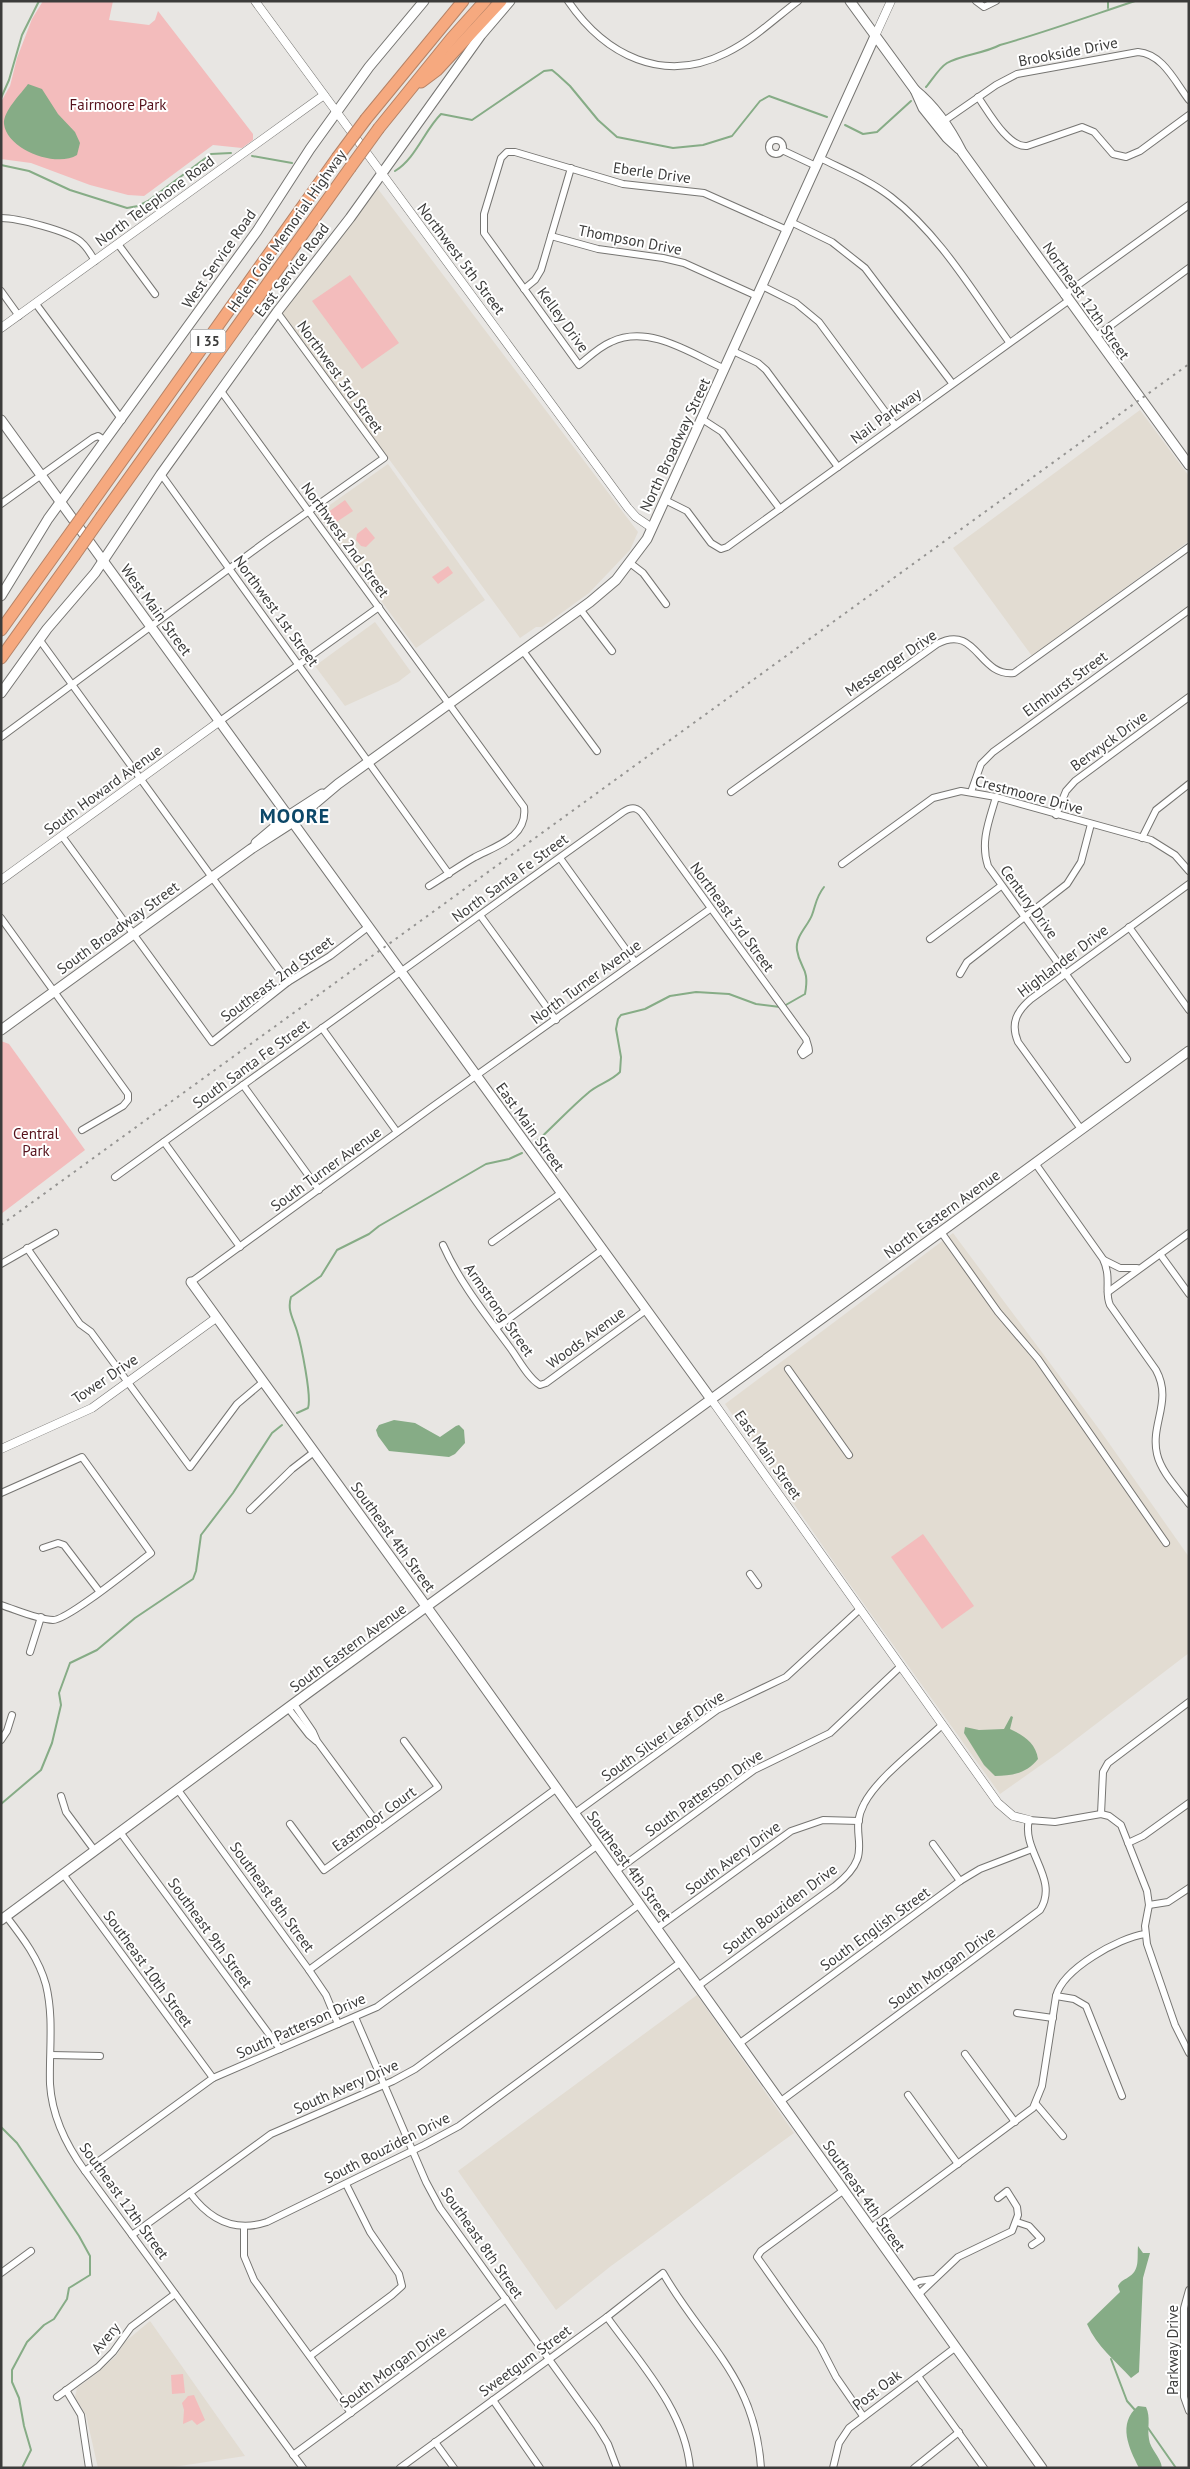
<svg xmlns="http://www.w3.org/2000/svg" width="1190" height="2469" font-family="'PT Sans',sans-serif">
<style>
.built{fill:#e2dcd2}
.green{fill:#f3bcbc}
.water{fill:#86ac86}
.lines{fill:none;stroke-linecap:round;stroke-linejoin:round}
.stream{stroke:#86ac86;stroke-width:2}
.minor-casing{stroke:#767572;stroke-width:8}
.tertiary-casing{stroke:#767572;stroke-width:9}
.secondary-casing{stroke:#767572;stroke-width:11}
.motorway-casing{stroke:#b58367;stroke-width:13}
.minor{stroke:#fff;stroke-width:6}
.tertiary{stroke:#fff;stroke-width:8}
.secondary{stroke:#fff;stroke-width:9}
.motorway{stroke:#f6a97f;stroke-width:11}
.rail{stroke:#959492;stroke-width:2;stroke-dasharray:2.5 5;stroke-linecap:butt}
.motorway-bridge-casing{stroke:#b58367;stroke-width:13;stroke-linecap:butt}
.motorway-bridge{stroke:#f6a97f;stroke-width:11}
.labels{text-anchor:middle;stroke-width:4;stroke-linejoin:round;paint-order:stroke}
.shield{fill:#fff;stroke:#767676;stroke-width:1}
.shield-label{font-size:14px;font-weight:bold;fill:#3c3c3b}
.street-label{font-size:15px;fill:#3c3c3b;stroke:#fff}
.park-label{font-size:15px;fill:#56121c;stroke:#fff}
.district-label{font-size:20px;font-weight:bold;letter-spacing:1px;fill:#0c4768;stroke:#fff}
</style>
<rect width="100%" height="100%" fill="#e8e6e3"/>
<g class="built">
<path d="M378,189l260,343 -8,18 -41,43 -47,34h-6l-16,11 -238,-325z"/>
<path d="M1140,410l49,66v65l-157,115 -79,-108z"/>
<path d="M388,464l97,136 -69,48 -99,-134z"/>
<path d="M375,622l36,50 -13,10 -53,24 -30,-40z"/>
<path d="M953,1233l146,196 90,128v96l-131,100 -58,41 -164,-229 -111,-161z"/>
<path d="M697,1995l97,138 -183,133 -55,44 -98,-139z"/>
<path d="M150,2321l95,135 -78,12h-69l-12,-53 -11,-18 2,-9 19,-14 20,-18 9,-14z"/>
</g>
<g class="green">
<path d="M43,1h70l-4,19 40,5 6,-5 3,-9 95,123v6l-11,8 -29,-3 -69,51 -16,-1 -38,-10 -59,-22 -30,-4v-57l9,-16 7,-28 15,-39z"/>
<path d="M350,275l49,68 -37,26 -50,-68z"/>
<path d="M345,500l8,11 -18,12 -8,-10z"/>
<path d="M366,527l9,11 -9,9 -5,-1 -5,-6 1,-6z"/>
<path d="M448,566l5,7 -15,11 -6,-7z"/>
<path d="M1,1041l8,3 76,106 -84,64z"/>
<path d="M923,1534l51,72 -32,23 -51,-72z"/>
<path d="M183,2374l2,19 -13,1 -1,-19z"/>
<path d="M194,2395l11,25 -8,5 -5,-5 -9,4 1,-14 -2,-7 6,-7z"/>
</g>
<g class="water">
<path d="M28,84l14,5 16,25 17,18 5,11 -3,12c-20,13 -70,-5 -73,-31 -1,-13 17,-30 24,-40z"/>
<path d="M394,1420l21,3 25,14 16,-11 3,-1 5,5 1,13 -10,11 -6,3 -60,-6 -11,-15 -2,-6 3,-5z"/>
<path d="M1011,1716l2,1 -3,12c13,6 26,14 28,30 -11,14 -26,17 -43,17l-11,-11 -20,-32 1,-6 14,3 25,-1z"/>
<path d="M1138,2246l5,7h7l-7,25 -4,94 -8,6c-15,-17 -34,-31 -44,-54l33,-32 -2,-6c3,-6 7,-6 12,-10 10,-7 7,-18 8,-30z"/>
<path d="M1138,2406l8,1c5,11 1,20 3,32 1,10 12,18 13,29h-23c-10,-20 -22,-44 -1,-62z"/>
</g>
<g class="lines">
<g class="stream">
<path d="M1108,1v7"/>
<path d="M926,87c6,-7 13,-19 21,-24 16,-9 36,-9 53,-18 46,-13 90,-29 135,-44"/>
<path d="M1,98l8,-18 13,-45 17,-34"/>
<path d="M845,125l18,9 14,-2 34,-31"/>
<path d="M252,156l40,7"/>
<path d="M1,165l28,6 41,19 57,18 11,-2 10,-5 63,-47 20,-1"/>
<path d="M395,171c21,-13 29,-40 46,-57l31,6 72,-49 8,-1 6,5 12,11 28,34 19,17 56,11 30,-3 29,-9 28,-35 9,-5 58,21"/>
<path d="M784,1006l21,-12c5,-27 -5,-24 -8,-44 -2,-14 11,-24 15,-35 4,-11 4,-18 12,-28"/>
<path d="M535,1143c18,-16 34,-34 53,-50 10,-9 22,-11 32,-21l1,-15 -5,-28 2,-10 3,-4 24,-6 25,-13 26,-4 33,2 27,10 24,3"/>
<path d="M297,1413l11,-5c4,-11 -7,-64 -11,-77 -4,-13 -10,-21 -6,-34l30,-21 16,-26 32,-16 10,-8 107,-62 23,-5 13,-6"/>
<path d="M1,1804l40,-34 11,-27 9,-38 -2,-12 11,-30 27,-13 38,-32 58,-39 3,-8 5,-36 32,-42 39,-60 10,-8"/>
<path d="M1,2127l16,16 62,93 11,20v19l-21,13 -2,11 -13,20 -10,6 -17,17 -15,28v12l7,16 5,28 7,24 -9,18"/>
<path d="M1111,2359l16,42 8,9"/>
<path d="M1148,2428l28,40"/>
</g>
<g class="minor-casing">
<g id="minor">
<path d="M568,1c37,54 95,84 158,52 27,-13 48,-34 72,-52"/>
<path d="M976,1l8,6 12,-6"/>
<path d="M978,97c10,14 30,51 49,49l55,-19 12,5 19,22 13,3 14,-6 49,-36"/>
<path d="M944,121l52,-36 21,-11 121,-22c25,2 37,30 51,48"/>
<circle cx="776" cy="147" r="7"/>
<path d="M782,150l34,16"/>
<path d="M820,158c24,12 49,22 71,39 49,38 82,95 118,145"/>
<path d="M1,218c16,0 68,13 80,24 6,5 10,12 14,19"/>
<path d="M791,222l41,20 33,26 87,115"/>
<path d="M551,236l47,13 65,9 21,5 73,33"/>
<path d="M118,244l37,50"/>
<path d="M762,286l34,17 23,19 76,103"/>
<path d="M524,289l11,-9 6,-10 30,-102"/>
<path d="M1,291l18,25"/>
<path d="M1064,295l125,-90"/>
<path d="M36,304l86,116"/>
<path d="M1095,337l94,-69"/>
<path d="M733,351l25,12 8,7 72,97"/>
<path d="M725,369c-35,-16 -76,-45 -114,-27 -12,5 -22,15 -32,23l-95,-132v-19l17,-56 6,-6h8l108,32 81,9 83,37"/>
<path d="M221,391l303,416c4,30 -28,39 -49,50 -16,9 -31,20 -46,29"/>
<path d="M702,419l20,13 58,77"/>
<path d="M161,474l288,400"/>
<path d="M665,500l22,11 24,32 10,6 6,-2 341,-246"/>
<path d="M1,504l92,-66 5,-2 8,5"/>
<path d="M630,563l13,10 23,31"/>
<path d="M580,609l32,42"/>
<path d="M39,639l249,343"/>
<path d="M523,651l74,100"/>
<path d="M220,721l159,-114"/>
<path d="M1,737l267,-197 116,-82 -107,-146"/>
<path d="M731,792l206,-148c40,-21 41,33 77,29l175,-126"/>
<path d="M971,792l10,-28 12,-12 196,-142"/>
<path d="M996,797c-7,24 -16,45 -8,69l139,193"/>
<path d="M1056,815l10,-24 9,-10 114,-84"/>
<path d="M62,836l150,206 76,-60 42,-26 38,-29"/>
<path d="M1142,838l14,-28 33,-26"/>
<path d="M560,858l75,104"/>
<path d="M842,864l91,-66 28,-7 35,6 155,43 24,15 14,16"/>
<path d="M480,915l76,105"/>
<path d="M1,918l127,176v6l-5,6 -41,24"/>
<path d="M1129,927l60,83"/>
<path d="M930,939l71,-53"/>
<path d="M960,974l7,-12 100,-78 14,-22 10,-38"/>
<path d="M322,1028l75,104"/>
<path d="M243,1085l76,105"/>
<path d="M1081,1129l-63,-87c-8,-19 -1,-31 13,-43l158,-115"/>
<path d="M164,1142l76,105"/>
<path d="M1035,1163l68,96c9,19 1,33 7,46l46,65c17,31 -6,54 1,84 4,18 21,35 32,50"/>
<path d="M115,1177l508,-365c9,-6 15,-5 21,4l162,223c1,4 3,8 3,12l-6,4 -2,-3 6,-9"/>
<path d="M941,1232l57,80 40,47 128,184"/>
<path d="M492,1242l69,-49"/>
<path d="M443,1245c17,38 43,70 68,104 8,11 17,29 29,36l6,-2 100,-73"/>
<path d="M27,1248l53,76 11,8 99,135 47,-63 26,-22"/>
<path d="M1160,1254l29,40"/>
<path d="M1104,1260l16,8h17"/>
<path d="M1,1264l54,-31"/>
<path d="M191,1282l241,-175 278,-198"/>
<path d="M1108,1292l81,-59"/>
<path d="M496,1328l106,-78"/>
<path d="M788,1369l61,86"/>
<path d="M1,1493l81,-36 69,96c-16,12 -83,67 -98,67 -17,-1 -36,-10 -52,-15"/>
<path d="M250,1510l42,-41 22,-17"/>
<path d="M43,1548l15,-5 6,2 35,46"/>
<path d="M750,1574l8,11"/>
<path d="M30,1652l11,-35"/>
<path d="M294,1704l19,28 4,9 64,87"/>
<path d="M288,1708l21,27 7,6"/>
<path d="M1,1740l6,-9 5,-16"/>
<path d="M178,1790l131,180 17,25 12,29"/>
<path d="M61,1796l5,16 29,39"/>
<path d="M575,1813l142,-103 69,-33 74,-68"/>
<path d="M1101,1814l2,-42 5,-9 81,-61"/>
<path d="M290,1824l34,46 114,-83 -34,-46"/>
<path d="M120,1832l160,217"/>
<path d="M1128,1843l15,-7 46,-33"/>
<path d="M933,1844l27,37"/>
<path d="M616,1871l138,-101 76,-37 71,-67"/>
<path d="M63,1874l150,204"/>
<path d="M1149,1905l19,-3 21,-14"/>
<path d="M6,1916c17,22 33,43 40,69 8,33 3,66 4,99 2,33 16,61 35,87l218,297"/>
<path d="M657,1928l134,-97 32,-11 36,1"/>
<path d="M309,1970l248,-182"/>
<path d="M698,1986l137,-100c44,-35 11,-48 29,-82 13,-26 56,-58 78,-79"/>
<path d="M1056,1996l18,3 12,7 36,90"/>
<path d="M1017,2013l36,5"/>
<path d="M355,2017l71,165 14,26 157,218 11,18 9,24"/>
<path d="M740,2043l220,-162 20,-12 52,-20"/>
<path d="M965,2054l50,68"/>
<path d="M51,2055l49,1"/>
<path d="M908,2095l50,69"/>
<path d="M781,2101l259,-191c20,-31 -19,-59 -11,-90l26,2 46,-8 8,2 12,9 26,66 2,14 -4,21 2,18 28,81 14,28"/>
<path d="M1036,2104l27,32"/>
<path d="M85,2171l128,-93 164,-71 221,-162"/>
<path d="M844,2190l-83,61 -4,6 63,89 16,31 27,39"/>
<path d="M190,2193c19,26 44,40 77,29l157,-77 35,-19 222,-164"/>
<path d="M1017,2222l12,4 12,13 -9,6"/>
<path d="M244,2227v29l10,24 97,133"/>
<path d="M871,2228l162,-120 9,-22 14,-90c7,-27 62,-58 89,-62"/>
<path d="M132,2235l139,-101 122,-53 22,-12 225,-165"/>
<path d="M1,2273l30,-22"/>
<path d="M911,2286l8,-5 15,-2"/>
<path d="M1189,2290l-5,18v89l5,14"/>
<path d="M918,2295l40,-38 54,-26 6,-16 -1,-8 -10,-16 -9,7"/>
<path d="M607,2317c32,45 78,93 83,151"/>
<path d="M310,2356l82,-61 10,-9 -3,-12 -29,-42 -24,-48"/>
<path d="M918,2376l66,92"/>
<path d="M66,2390l15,25 8,53"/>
<path d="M57,2397l41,-30 15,-15 18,-25 44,-33"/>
<path d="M493,2400l47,68"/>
<path d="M435,2442l19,26"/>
<path d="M293,2455l213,-156"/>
<path d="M400,2468l207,-151 56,-44c41,71 92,104 98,195"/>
<path d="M833,2468l6,-25 10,-15 107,-81"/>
<path d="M914,2468l45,-36"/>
</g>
</g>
<g class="tertiary-casing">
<g id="tertiary">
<path d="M255,1l373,507 8,9 16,11"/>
<path d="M875,36l16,-35"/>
<path d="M1,328l323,-233"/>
<path d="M1,880l219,-159"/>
<path d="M711,1399l287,404 15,13 16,4"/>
<path d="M1,1449l91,-41 124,-90"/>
</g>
</g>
<g class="secondary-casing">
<g id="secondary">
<path d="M850,1l65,89 8,18 24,30 12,11"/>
<path d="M915,90c21,17 35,38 47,62l227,313"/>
<path d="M1,420l710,979"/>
<path d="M1,596l47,-77 209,-288 53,-82 59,-82 55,-66"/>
<path d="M1,693l46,-64 48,-56 66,-99 116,-162 73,-94 131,-183 29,-34"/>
<path d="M256,843l32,-27 34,-22"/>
<path d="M1,1030l250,-181 42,-27 45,-38 252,-182 26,-22 31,-41 228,-503"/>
<path d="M191,1282l264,364 587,822"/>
<path d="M1,1920l307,-227 881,-642"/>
</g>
</g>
<g class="motorway-casing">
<g id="motorway">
<path d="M421,82l16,-12 64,-69"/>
<path d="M366,119l97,-118"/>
<path d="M379,128l72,-89 34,-38"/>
<path d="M89,507l248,-349"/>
<path d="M102,516l248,-348"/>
<path d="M1,630l60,-84"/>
<path d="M1,658l73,-102"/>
</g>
</g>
<use href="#minor" class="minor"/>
<use href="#tertiary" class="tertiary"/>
<use href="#secondary" class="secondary"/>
<use href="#motorway" class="motorway"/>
<path class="rail" d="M1,1225l1188,-861"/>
<g class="motorway-bridge-casing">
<g id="motorway-bridge">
<path d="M337,158l29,-39"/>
<path d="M350,168l29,-40"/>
<path d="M61,546l28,-39"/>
<path d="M74,556l28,-40"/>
</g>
</g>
<use href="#motorway-bridge" class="motorway-bridge"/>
</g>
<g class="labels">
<rect class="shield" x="190.5" y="329.5" width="35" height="23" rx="4"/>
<g class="shield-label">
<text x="208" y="346">I 35</text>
</g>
<g class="street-label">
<text transform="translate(1068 52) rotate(-11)" y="5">Brookside Drive</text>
<text transform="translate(652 173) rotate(8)" y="5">Eberle Drive</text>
<text transform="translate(155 201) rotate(-36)" y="5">North Telephone Road</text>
<text transform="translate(287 231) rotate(-55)" y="5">Helen Cole Memorial Highway</text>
<text transform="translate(630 240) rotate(11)" y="5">Thompson Drive</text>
<text transform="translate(219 259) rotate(-55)" y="5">West Service Road</text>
<text transform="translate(461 259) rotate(53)" y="5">Northwest 5th Street</text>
<text transform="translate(292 270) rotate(-53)" y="5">East Service Road</text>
<text transform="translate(1086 301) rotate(55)" y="5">Northeast 12th Street</text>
<text transform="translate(563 320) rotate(54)" y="5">Kelley Drive</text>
<text transform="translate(340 377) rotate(54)" y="5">Northwest 3rd Street</text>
<text transform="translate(886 416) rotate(-36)" y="5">Nail Parkway</text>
<text transform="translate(675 445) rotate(-65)" y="5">North Broadway Street</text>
<text transform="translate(345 540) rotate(54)" y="5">Northwest 2nd Street</text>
<text transform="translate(156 610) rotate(54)" y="5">West Main Street</text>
<text transform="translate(276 611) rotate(54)" y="5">Northwest 1st Street</text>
<text transform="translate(891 663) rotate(-34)" y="5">Messenger Drive</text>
<text transform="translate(1065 684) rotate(-36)" y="5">Elmhurst Street</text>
<text transform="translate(1109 741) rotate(-36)" y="5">Berwyck Drive</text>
<text transform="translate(103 790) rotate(-36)" y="5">South Howard Avenue</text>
<text transform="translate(1029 795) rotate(15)" y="5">Crestmoore Drive</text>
<text transform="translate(510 878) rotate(-36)" y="5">North Santa Fe Street</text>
<text transform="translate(1029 902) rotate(54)" y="5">Century Drive</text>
<text transform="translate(732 917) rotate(54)" y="5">Northeast 3rd Street</text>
<text transform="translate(118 928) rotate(-36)" y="5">South Broadway Street</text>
<text transform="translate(1063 961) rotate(-37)" y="5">Highlander Drive</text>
<text transform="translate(277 979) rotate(-36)" y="5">Southeast 2nd Street</text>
<text transform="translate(586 982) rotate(-36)" y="5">North Turner Avenue</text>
<text transform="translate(251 1064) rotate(-36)" y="5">South Santa Fe Street</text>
<text transform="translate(530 1127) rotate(54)" y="5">East Main Street</text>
<text transform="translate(326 1169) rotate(-36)" y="5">South Turner Avenue</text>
<text transform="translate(942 1214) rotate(-36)" y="5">North Eastern Avenue</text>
<text transform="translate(499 1310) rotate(55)" y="5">Armstrong Street</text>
<text transform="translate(586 1338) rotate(-36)" y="5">Woods Avenue</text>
<text transform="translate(105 1379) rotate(-34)" y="5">Tower Drive</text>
<text transform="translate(768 1455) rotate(55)" y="5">East Main Street</text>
<text transform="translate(393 1537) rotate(54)" y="5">Southeast 4th Street</text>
<text transform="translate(348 1648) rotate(-36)" y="5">South Eastern Avenue</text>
<text transform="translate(663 1736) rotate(-35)" y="5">South Silver Leaf Drive</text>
<text transform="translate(704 1793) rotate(-35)" y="5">South Patterson Drive</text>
<text transform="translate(374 1819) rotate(-36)" y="5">Eastmoor Court</text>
<text transform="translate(733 1858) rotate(-36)" y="5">South Avery Drive</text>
<text transform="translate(629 1866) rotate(54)" y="5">Southeast 4th Street</text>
<text transform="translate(272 1897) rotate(54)" y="5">Southeast 8th Street</text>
<text transform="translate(780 1909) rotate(-37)" y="5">South Bouziden Drive</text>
<text transform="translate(875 1929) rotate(-36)" y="5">South English Street</text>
<text transform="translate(210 1933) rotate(54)" y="5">Southeast 9th Street</text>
<text transform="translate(942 1968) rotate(-36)" y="5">South Morgan Drive</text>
<text transform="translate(148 1969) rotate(54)" y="5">Southeast 10th Street</text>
<text transform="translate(301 2026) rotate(-24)" y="5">South Patterson Drive</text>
<text transform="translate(346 2087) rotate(-24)" y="5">South Avery Drive</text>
<text transform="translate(387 2148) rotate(-27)" y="5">South Bouziden Drive</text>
<text transform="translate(864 2196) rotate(55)" y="5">Southeast 4th Street</text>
<text transform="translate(124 2201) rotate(54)" y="5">Southeast 12th Street</text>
<text transform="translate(482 2243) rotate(55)" y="5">Southeast 8th Street</text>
<text transform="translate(106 2338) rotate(-50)" y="5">Avery</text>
<text transform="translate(1173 2350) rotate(-90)" y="5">Parkway Drive</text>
<text transform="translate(525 2361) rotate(-36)" y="5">Sweetgum Street</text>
<text transform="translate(393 2367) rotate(-36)" y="5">South Morgan Drive</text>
<text transform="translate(877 2390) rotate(-37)" y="5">Post Oak</text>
</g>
<g class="park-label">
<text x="118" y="110">Fairmoore Park</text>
<text x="36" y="1139">Central<tspan x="36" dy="17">Park</tspan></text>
</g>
<g class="district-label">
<text x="295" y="823">MOORE</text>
</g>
</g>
<rect width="1190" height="2469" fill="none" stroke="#3c3c3b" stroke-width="5"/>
</svg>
